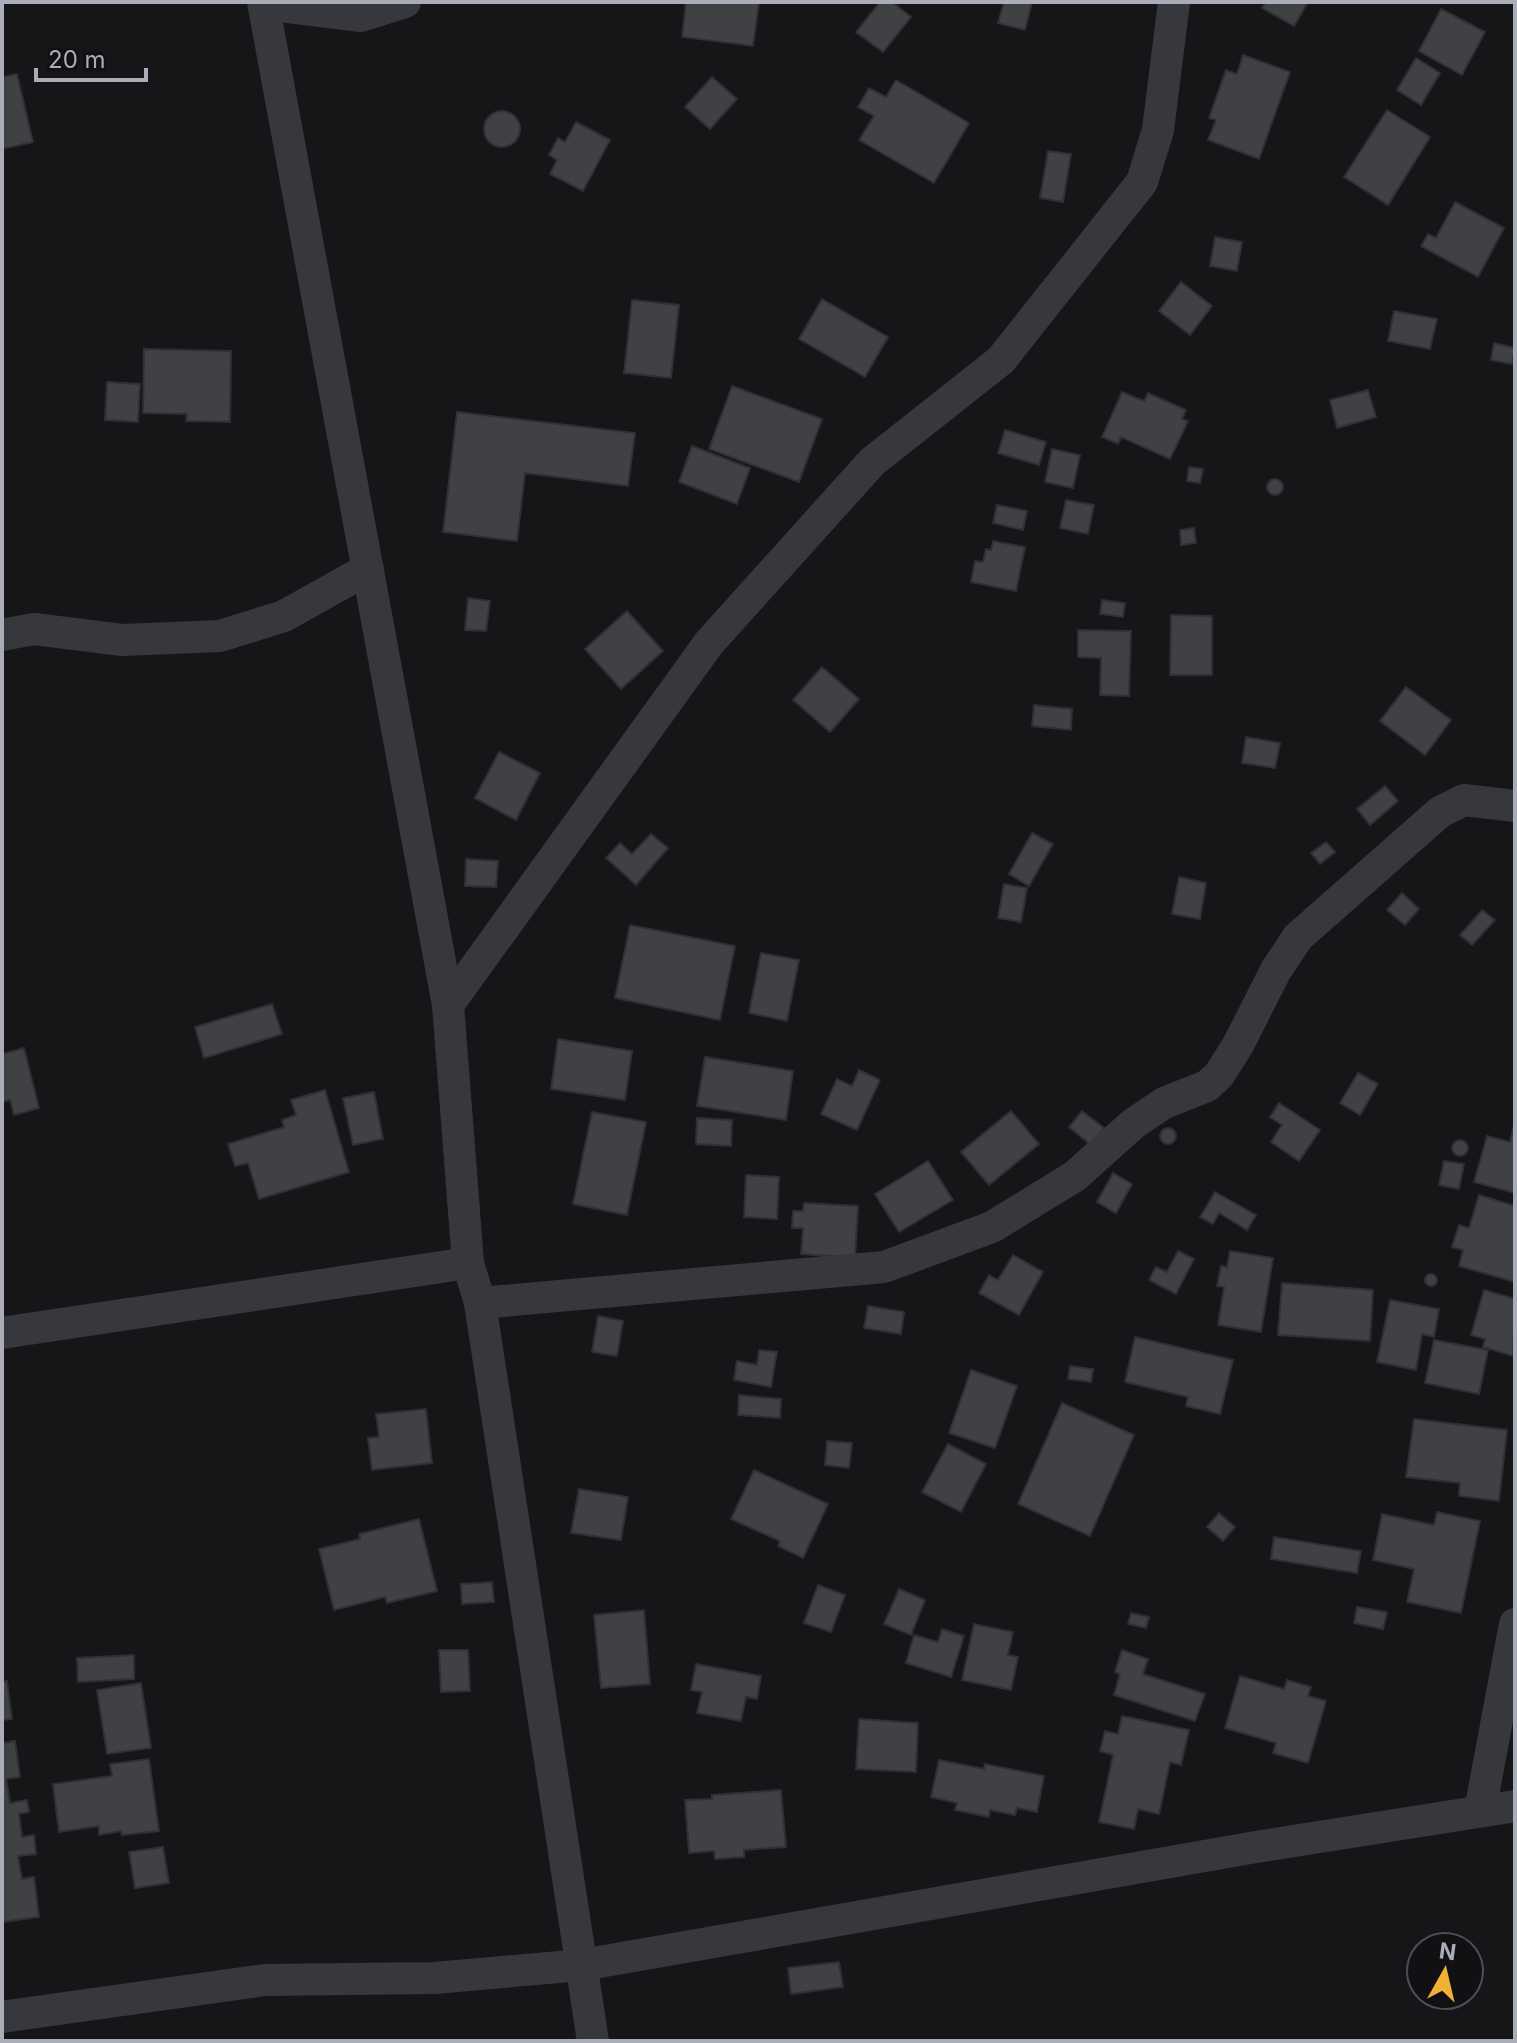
<svg xmlns="http://www.w3.org/2000/svg" width="1517" height="2043" font-family="Inter,sans-serif">
<style>
.building{fill:#404145;stroke:#303034;stroke-width:2}
.lines{fill:none;stroke-linecap:round;stroke-linejoin:round}
.street{stroke:#37383d;stroke-width:32}
</style>
<rect width="100%" height="100%" fill="#161618"/>
<g class="building">
<path d="M686,2h73l-6,44 -71,-9z"/>
<path d="M880,2h12l19,15 -28,35 -27,-20z"/>
<path d="M1004,2h28l-7,28 -27,-7z"/>
<path d="M1266,2h42l-14,24 -32,-18z"/>
<path d="M1441,9l44,23 -23,43 -43,-24z"/>
<path d="M1243,55l47,17 -31,87 -51,-19 8,-20 -7,-2 17,-48 11,4z"/>
<path d="M1416,58l24,15 -19,32 -24,-15z"/>
<path d="M17,74l16,68 -31,7v-72z"/>
<path d="M712,77l25,22 -27,30 -25,-22z"/>
<path d="M896,80l73,43 -35,60 -75,-43 15,-24 -16,-9 11,-19 17,9z"/>
<path d="M1387,110l43,27 -42,68 -44,-28z"/>
<circle cx="502" cy="129" r="18"/>
<path d="M576,122l34,18 -27,51 -33,-17 7,-14 -8,-5 9,-17 7,4z"/>
<path d="M1048,151l23,3 -8,48 -23,-4z"/>
<path d="M1455,202l49,26 -26,49 -57,-31 7,-12 8,4z"/>
<path d="M1215,237l27,5 -5,29 -27,-5z"/>
<path d="M1181,282l31,24 -22,29 -31,-24z"/>
<path d="M822,299l66,38 -23,40 -66,-38z"/>
<path d="M632,300l47,5 -8,73 -47,-5z"/>
<path d="M1394,311l43,8 -7,30 -42,-8z"/>
<path d="M1494,343l21,5 -3,16 -21,-4z"/>
<path d="M144,349l87,2 -1,71 -44,-1 1,-7 -44,-1z"/>
<path d="M107,382l33,2 -2,38 -33,-2z"/>
<path d="M732,386l90,33 -23,63 -90,-33z"/>
<path d="M1368,390l8,27 -39,11 -7,-28z"/>
<path d="M1122,392l22,9 4,-8 38,17 -4,9 6,2 -18,38 -49,-22 -3,7 -16,-7z"/>
<path d="M457,412l178,21 -7,53 -103,-13 -8,68 -74,-9z"/>
<path d="M1005,430l41,12 -7,23 -41,-12z"/>
<path d="M692,446l58,22 -13,36 -58,-22z"/>
<path d="M1052,449l28,6 -7,33 -28,-6z"/>
<path d="M1189,467l14,2 -3,14 -13,-2z"/>
<circle cx="1275" cy="487" r="8"/>
<path d="M1066,500l28,5 -6,29 -28,-6z"/>
<path d="M997,505l30,6 -4,19 -30,-7z"/>
<path d="M1194,528l2,15 -15,2 -1,-15z"/>
<path d="M993,541l32,6 -9,44 -45,-9 4,-21 8,1 3,-13 5,1z"/>
<path d="M468,598l22,3 -4,30 -21,-1z"/>
<path d="M1102,600l23,3 -2,14 -23,-3z"/>
<path d="M627,611l36,40 -42,38 -36,-40z"/>
<path d="M1171,615l41,1v59h-42z"/>
<path d="M1078,630l53,1 -2,65 -29,-1 1,-37 -23,-1z"/>
<path d="M822,667l37,32 -29,33 -37,-32z"/>
<path d="M1406,687l45,33 -26,35 -45,-34z"/>
<path d="M1034,705l38,4 -1,21 -39,-4z"/>
<path d="M1246,737l34,6 -5,25 -33,-5z"/>
<path d="M499,752l41,21 -24,47 -41,-22z"/>
<path d="M1385,786l13,15 -28,24 -13,-16z"/>
<path d="M1032,833l21,11 -24,42 -20,-12z"/>
<path d="M651,834l17,14 -32,37 -30,-27 14,-15 12,11z"/>
<path d="M1326,842l9,10 -15,12 -9,-11z"/>
<path d="M466,859l32,2 -2,26 -31,-1z"/>
<path d="M1179,877l27,6 -6,36 -28,-5z"/>
<path d="M1004,884l23,4 -6,34 -23,-4z"/>
<path d="M1402,893l17,16 -14,16 -18,-15z"/>
<path d="M1482,910l13,10 -23,25 -12,-10z"/>
<path d="M630,925l105,21 -15,74 -105,-22z"/>
<path d="M761,953l38,7 -12,61 -38,-8z"/>
<path d="M272,1004l10,30 -78,24 -9,-31z"/>
<path d="M558,1039l74,12 -7,49 -74,-11z"/>
<path d="M24,1048l15,60 -25,7 -4,-15 -8,2v-48z"/>
<path d="M705,1057l88,14 -7,49 -89,-14z"/>
<path d="M859,1070l21,10 -23,50 -36,-16 16,-35 15,7z"/>
<path d="M1358,1073l20,11 -18,31 -20,-12z"/>
<path d="M325,1090l24,82 -90,27 -11,-36 -13,3 -7,-22 56,-17 -2,-7 14,-5 -5,-15z"/>
<path d="M374,1092l9,47 -30,6 -10,-47z"/>
<path d="M1279,1103l41,27 -21,31 -28,-19 11,-17 -12,-8z"/>
<path d="M1011,1111l28,33 -50,41 -28,-33z"/>
<path d="M1082,1111l22,17 -13,17 -22,-18z"/>
<path d="M592,1112l54,10 -19,93 -54,-11z"/>
<path d="M697,1118l35,2 -1,26 -35,-2z"/>
<path d="M1514,1125l1,68 -41,-11 13,-46 23,6z"/>
<circle cx="1168" cy="1136" r="8"/>
<circle cx="1460" cy="1148" r="8"/>
<path d="M928,1161l25,39 -54,32 -24,-38z"/>
<path d="M1444,1161l20,3 -5,25 -20,-4z"/>
<path d="M1113,1173l19,11 -16,29 -19,-11z"/>
<path d="M746,1175l33,2 -2,42 -33,-2z"/>
<path d="M1215,1192l41,23 -9,15 -28,-17 -6,11 -13,-7z"/>
<path d="M1479,1195l36,11v76l-56,-16 4,-16 -11,-3 7,-22 10,3z"/>
<path d="M804,1203l54,3 -3,52 -54,-4 2,-26h-11l1,-17h10z"/>
<path d="M1178,1251l16,8 -18,35 -27,-14 7,-13 11,5z"/>
<path d="M1230,1251l43,7 -12,74 -43,-7 6,-38 -7,-1 4,-20 6,1z"/>
<path d="M1013,1255l30,17 -24,43 -40,-22 10,-18 9,5z"/>
<circle cx="1431" cy="1280" r="6"/>
<path d="M1282,1283l91,7 -3,51 -92,-6z"/>
<path d="M1484,1290l31,9 -2,57 -30,-9 2,-8 -14,-4z"/>
<path d="M1390,1300l49,9 -5,28 -12,-3 -6,36 -39,-8z"/>
<path d="M868,1306l36,6 -3,22 -37,-6z"/>
<path d="M598,1316l25,5 -6,35 -25,-4z"/>
<path d="M1135,1337l98,23 -13,54 -34,-8 2,-9 -63,-15z"/>
<path d="M1434,1340l54,10 -9,44 -54,-11z"/>
<path d="M759,1350l18,2 -6,35 -37,-7 3,-19 20,4z"/>
<path d="M1070,1366l23,3 -2,13 -23,-3z"/>
<path d="M971,1370l46,16 -22,62 -46,-15z"/>
<path d="M739,1395l42,4 -1,19 -42,-3z"/>
<path d="M1062,1403l72,32 -44,101 -72,-32z"/>
<path d="M426,1409l6,54 -60,7 -4,-32 11,-1 -3,-23z"/>
<path d="M1414,1419l93,11 -8,71 -40,-5 1,-13 -54,-6z"/>
<path d="M827,1441l25,2 -3,25 -24,-3z"/>
<path d="M948,1444l38,20 -25,48 -39,-20z"/>
<path d="M754,1470l74,34 -25,54 -25,-12 2,-5 -49,-22z"/>
<path d="M579,1489l49,8 -7,43 -50,-7z"/>
<path d="M1437,1512l43,9 -19,92 -54,-11 7,-33 -41,-9 9,-46 52,11z"/>
<path d="M1219,1513l16,14 -12,14 -16,-14z"/>
<path d="M419,1519l18,72 -50,12 -2,-6 -51,13 -15,-61 41,-10 -1,-5z"/>
<path d="M1274,1537l87,14 -4,22 -86,-14z"/>
<path d="M492,1582l2,20 -32,2 -1,-20z"/>
<path d="M818,1585l27,10 -14,37 -27,-9z"/>
<path d="M899,1589l26,11 -14,35 -27,-11z"/>
<path d="M1357,1607l30,5 -4,17 -29,-6z"/>
<path d="M644,1610l6,74 -49,4 -7,-73z"/>
<path d="M1131,1613l18,4 -3,11 -18,-4z"/>
<path d="M974,1624l39,8 -5,23 10,2 -7,33 -49,-10z"/>
<path d="M942,1629l22,7 -13,41 -45,-14 8,-28 24,7z"/>
<path d="M439,1650h29l2,41 -29,1z"/>
<path d="M1122,1650l26,9 -5,15 62,20 -10,27 -81,-26 6,-21 -5,-2z"/>
<path d="M134,1655v24l-56,3 -1,-24z"/>
<path d="M696,1664l65,12 -4,23 -11,-2 -5,24 -44,-8 5,-21 -11,-2z"/>
<path d="M1240,1676l44,13 3,-9 24,7 -3,9 18,5 -18,62 -35,-10 3,-10 -51,-15z"/>
<path d="M7,1681l5,38 -10,1v-38z"/>
<path d="M141,1683l10,65 -44,6 -10,-64z"/>
<path d="M1122,1716l67,14 -8,35 -11,-3 -11,52 -21,-5 -4,20 -35,-7 14,-67 -13,-4 5,-20 13,3z"/>
<path d="M859,1719l59,4 -2,49 -60,-3z"/>
<path d="M2,1738l1,5 12,-2 5,36 -14,2 4,24 17,-3 2,12 -10,2 3,23 12,-2 2,19 -18,2 4,23 12,-2 5,40 -37,5z"/>
<path d="M149,1759l10,72 -37,4 -1,-4 -22,4v-9l-40,6 -6,-48 59,-8 -2,-12z"/>
<path d="M939,1760l45,9 1,-5 59,12 -7,36 -20,-4 -2,7 -25,-5 -1,7 -34,-7 2,-7 -26,-6z"/>
<path d="M781,1790l5,57 -42,3v7l-29,2 -1,-8 -25,2 -4,-53 27,-1v-4z"/>
<path d="M163,1847l6,36 -34,5 -6,-36z"/>
<path d="M839,1962l4,25 -52,7 -3,-26z"/>
</g>
<g class="lines">
<g class="street">
<path d="M263,2l185,1003 20,258 12,40 113,738"/>
<path d="M264,4l97,12 44,-14"/>
<path d="M2,635l32,-6 88,11 98,-4 64,-20 84,-47"/>
<path d="M448,1005l261,-362 163,-181 129,-102 141,-178 16,-52 16,-128"/>
<path d="M480,1303l404,-36 108,-40 83,-51 58,-52 31,-21 43,-17 12,-11 19,-30 38,-75 22,-33 142,-125 24,-12 51,6"/>
<path d="M2,1333l466,-70"/>
<path d="M1480,1811l35,-187"/>
<path d="M2,2017l263,-37 169,-2 148,-13 674,-118 259,-41"/>
</g>
</g>
<rect width="1517" height="2043" fill="none" stroke="#a8adb8" stroke-width="8"/>
<g transform="translate(1445 1971) rotate(8)"><circle r="38" fill="#111113" stroke="#4d4f55" stroke-width="2"/>
<path d="M0-6L14 30L0 20L-14 30Z" fill="#f2b134"/>
<text y="-12" font-size="22" font-weight="bold" text-anchor="middle" fill="#a8adb8">N</text>
</g>
<path d="M36 68v12h110v-12" fill="none" stroke="#a8adb8" stroke-width="4"/>
<text x="48" y="68" font-size="24" fill="#a8adb8" stroke="#111113" stroke-width="6" paint-order="stroke">20 m</text>
</svg>
